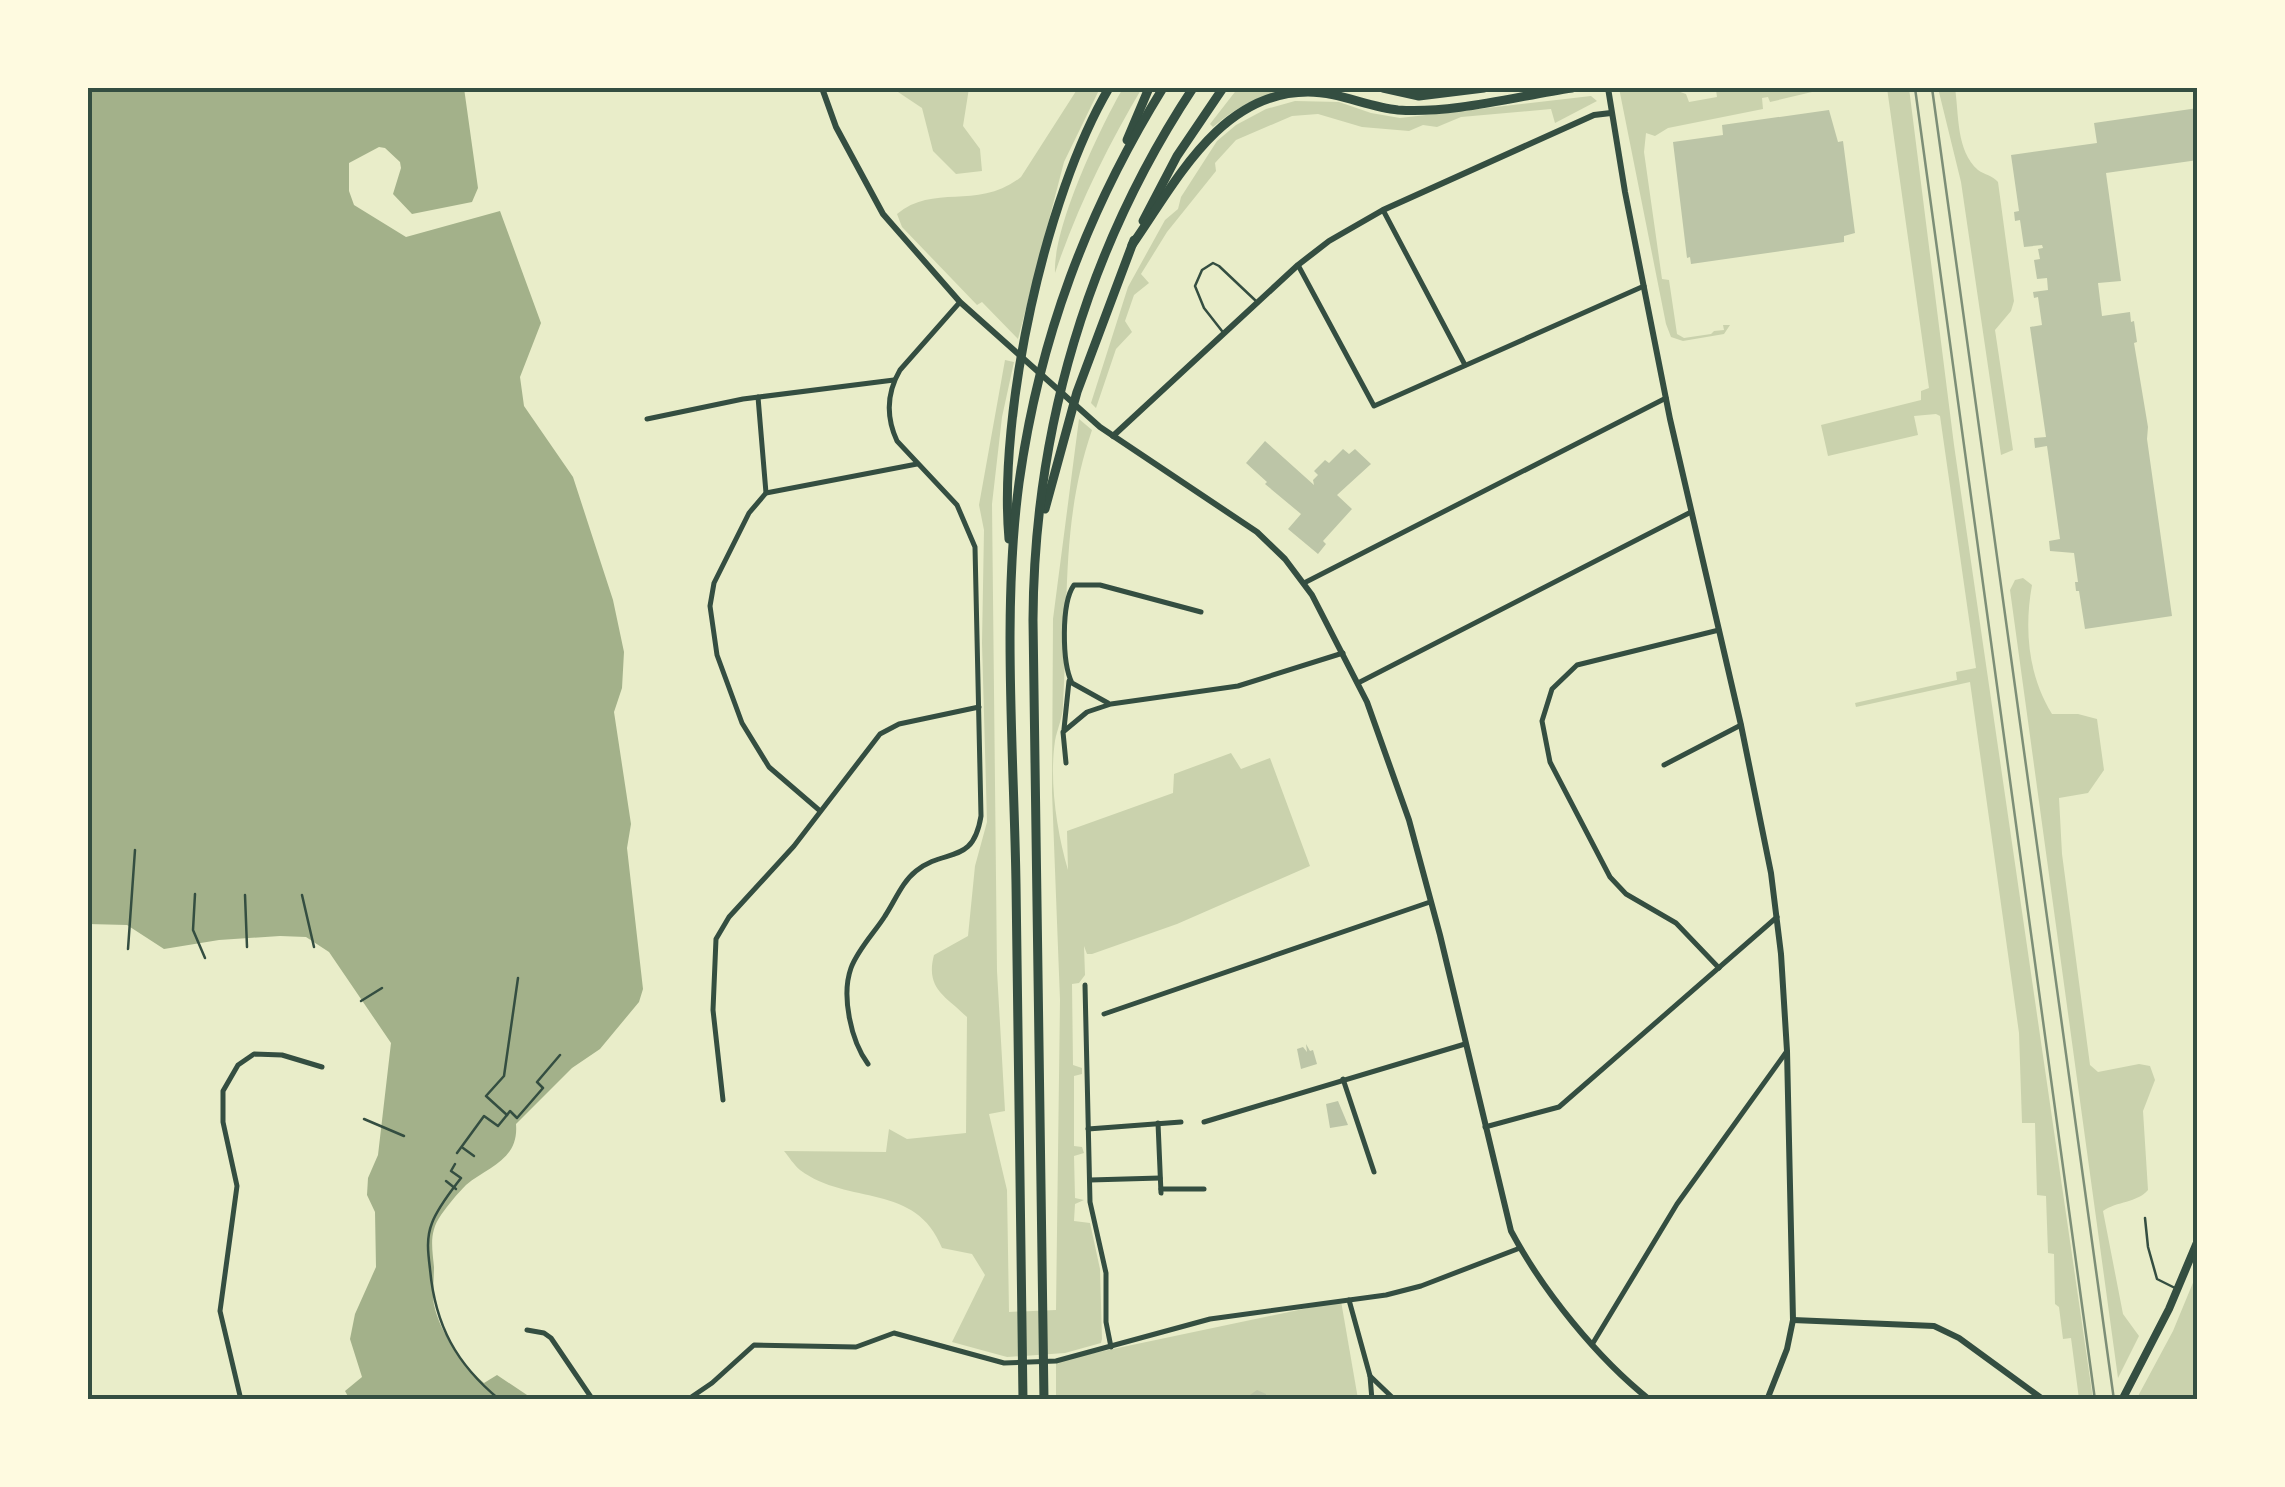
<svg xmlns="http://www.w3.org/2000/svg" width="2285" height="1487" font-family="Mulish,sans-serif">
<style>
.green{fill:#cad2ad}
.water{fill:#a3b18a}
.building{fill:#bcc5a7}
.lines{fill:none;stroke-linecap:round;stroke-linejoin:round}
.path{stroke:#344e41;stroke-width:2.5}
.service{stroke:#344e41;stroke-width:2.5}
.minor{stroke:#344e41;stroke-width:5}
.tertiary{stroke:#344e41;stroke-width:6}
.primary{stroke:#344e41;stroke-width:8}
.motorway{stroke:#344e41;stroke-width:9}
.rail{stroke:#7c8e77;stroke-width:2.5}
.neatline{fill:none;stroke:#344e41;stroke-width:4}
</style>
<rect width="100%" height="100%" fill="#e9edc9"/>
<g class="green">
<path d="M892,88h77l-6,38 17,23 2,22 -26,3 -23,-23 -11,-43z"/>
<path d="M1078,88h22l-36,74 -46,177 -36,-37 -5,3 -75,-78 -5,-13c37,-31 81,-3 124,-37z"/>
<path d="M1123,88h19c-35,59 -65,120 -87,185 -2,-46 44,-143 68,-185z"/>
<path d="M1238,88h67c-40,5 -61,13 -92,39l-3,-3z"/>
<path d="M1619,88h50l17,6 3,8 28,-5 -1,-7 11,-2h102l-59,14 -2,-5 -6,1 1,11 -95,19 -13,8 -9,-3 -2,19 18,127 7,1 8,54 7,4 27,-4 3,-3 10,-1 -1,-5h7l-6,9 -41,7 -12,-4 -5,-13z"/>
<path d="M1887,88h22l45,357 139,954h-14l-8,-61 -8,1 -4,-32 -4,-3 -1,-50 -6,-1 -2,-57 -9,-1 -2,-72h-13l-3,-90 -49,-351 -114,25 -1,-4 102,-23 -1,-8 20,-4 -36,-252 -4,-2 -22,2 4,19 -90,21 -7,-31 100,-25v-9l8,-3z"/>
<path d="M1938,88h17c4,26 1,63 23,82 7,5 14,5 20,12l16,119 -3,10 -16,19 18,120 -12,5 -40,-273z"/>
<path d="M1591,96l6,5 -42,22 -4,-14 -90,8 -24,10 -14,-2 -14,6 -47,-4 -44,-13 -26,2 -56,24 -21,23 1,8 -49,61 -26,42 8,9 -15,12 -9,26 7,11 -16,17 -20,59 -5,-5 37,-116 37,-67 13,-11 3,-12 36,-56 19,-16 30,-16 29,-8 44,1 32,11 29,5z"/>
<path d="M1005,360l9,2 -12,55 -10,87 5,467 8,140 -16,3 18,76 2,122 47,-2 4,-310 -8,-208 1,-173 26,-200 13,11c-32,93 -23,179 -29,274 0,14 -6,25 -8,37 -6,40 2,92 13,129l-1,-39 106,-38 1,-19 57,-21 10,16 29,-11 40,108 -133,58 -85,30h-5l-3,-8 1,29 -6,8 -7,1 1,81 9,3v6l-8,2v70l8,1 2,6 -10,3 1,42 9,2 -9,4 -1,17 16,2 10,46 2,70 -1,4 -36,10 -58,4 -55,-15 33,-67 -13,-21 -30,-6c-26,-66 -94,-42 -142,-78 -6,-5 -11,-13 -16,-19l102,1 3,-23 18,10 59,-6 1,-116c-21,-21 -42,-28 -33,-62l34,-19 7,-70 12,-44 -5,-179 2,-113 -5,-25z"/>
<path d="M2023,578l9,7c-8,44 -4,90 20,129h26l19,5 7,51 -16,23 -29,5 3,56 28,211 8,7 41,-8 11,2 5,14 -12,31 5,79c-11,13 -31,11 -45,21l20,103 16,22 -21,42 -108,-788 5,-10z"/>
<path d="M2197,1273v126h-58l-2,-1 36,-67z"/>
<path d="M1341,1301l17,98h-302v-38z"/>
</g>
<path class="water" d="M88,88h376l14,100 -6,14 -60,12 -19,-20 8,-26 -1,-6 -15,-14 -6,-1 -30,16v28l5,14 52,32 94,-26 41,112 -21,54 4,29 49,71 40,123 11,52 -2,36 -8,24 17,112 -4,24 16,141 -4,13 -39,47 -28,19 -56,56c3,36 -27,42 -50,61 -8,8 -18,20 -25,30 -12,17 -9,32 -7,52 0,10 -1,21 -1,31 3,30 29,66 51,85l13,-8 36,24 -183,1 -5,-9 17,-14 -12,-38 5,-25 21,-47 -1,-55 -8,-17 1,-17 10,-23 13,-112 -62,-91 -23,-15 -26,-1 -61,4 -55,9 -37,-24 -39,-1z"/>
<g class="building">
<path d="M2198,108v52l-92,13 15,108 -23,2 4,33 28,-4 1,10 3,-1 3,21 -3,1 14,84 -1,12 25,177 -87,13 -6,-38h-3l-1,-9h3l-4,-29 -24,-2 -1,-10 11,-2 -13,-93 -12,2 -1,-10 12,-1 -16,-110 12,-2 -4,-28 -4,1 -1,-6 15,-2 -1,-12 -10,1 -3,-19 6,-1 -2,-10 5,-1 -1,-3 -18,2 -4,-27 -5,1 -1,-9 5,-1 -8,-56 86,-12 -3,-20z"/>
<path d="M1829,110l9,32 5,-1 12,92 -11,3v6l-153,22 -1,-7 -3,1 -14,-116 50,-7 -1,-10z"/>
<path d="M1265,441l49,44 -1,-5 5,-5 -4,-4 11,-11 4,3 14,-14 6,5 6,-5 16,15 -34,31 15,14 -29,32 3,3 -8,10 -30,-25 13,-15 -36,-30 2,-2 -21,-19z"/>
<path d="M1306,1044l4,7 3,-1 4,14 -16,5 -4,-20 6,-2 4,5z"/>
<path d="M1338,1101l10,24 -18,3 -4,-24z"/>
<path d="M1257,1390l9,4v6h-16v-5z"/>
</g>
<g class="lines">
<g class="path">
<path d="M195,894l-2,36 12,28"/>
<path d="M245,895l2,52"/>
<path d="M302,895l12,52"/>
<path d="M128,949l7,-99"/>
<path d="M361,1001l21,-13"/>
<path d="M507,1115l3,-4 7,7 26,-30 -6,-6 23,-27"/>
<path d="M364,1119l40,17"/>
<path d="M463,1148l11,8"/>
<path d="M457,1153l27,-37 14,10 9,-11 -21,-19 18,-20 14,-98"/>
<path d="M455,1164l-4,7 10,7c-9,12 -23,29 -29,45 -6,15 -4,30 -2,46 5,56 26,95 70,131"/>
<path d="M446,1181l10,8"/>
</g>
<g class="service">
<path d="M1222,331l-18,-23 -9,-22 7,-16 11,-7 6,3 37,35"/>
<path d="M2145,1218l3,29 9,32 20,10"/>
</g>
<g class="minor">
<path d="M1383,210l82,155"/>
<path d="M1298,265l76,141 270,-120"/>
<path d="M758,397l8,96"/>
<path d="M647,419l96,-20 151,-19"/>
<path d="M1304,583l362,-185"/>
<path d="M1358,683l333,-171"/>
<path d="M1108,703l-36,-20c-10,-20 -11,-80 2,-98h26l101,27"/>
<path d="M1064,729l5,-48"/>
<path d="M1066,763l-3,-31 24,-20 24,-8 127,-18 105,-33"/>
<path d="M1664,765l77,-40"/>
<path d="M819,810l-50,-43 -27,-44 -25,-68 -7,-49 4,-23 35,-70 17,-20 151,-29"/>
<path d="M1719,968l-43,-45 -50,-29 -16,-17 -60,-115 -8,-41 10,-32 25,-24 142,-35"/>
<path d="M1085,985l5,217 16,71v49l5,25"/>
<path d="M1104,1014l326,-112"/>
<path d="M868,1064c-17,-23 -27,-68 -17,-96 7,-19 24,-36 34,-52 10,-15 17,-34 31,-45 30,-24 57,-5 65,-55l-6,-269 -18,-42 -60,-64c-11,-24 -11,-47 3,-71l60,-68"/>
<path d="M1343,1079l31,93"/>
<path d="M723,1100l-10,-90 3,-71 13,-22 65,-71 86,-112 19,-10 80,-17"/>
<path d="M1204,1122l261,-78"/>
<path d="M1158,1123l3,70"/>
<path d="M1485,1127l74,-20 218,-190"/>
<path d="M1088,1129l93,-7"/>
<path d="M1090,1180l70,-2"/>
<path d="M1161,1189h43"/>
<path d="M1349,1300l21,76 2,24"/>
<path d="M527,1330l17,3 7,5 42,62"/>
<path d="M1593,1343l84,-139 110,-153"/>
<path d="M1370,1376l25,24"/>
<path d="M241,1400l-21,-89 17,-125 -14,-64v-31l15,-26 16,-11 28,1 40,12"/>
<path d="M687,1400l25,-17 42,-38 102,2 38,-14 110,30 52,-2 154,-42 176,-24 35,-9 99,-38"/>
</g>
<g class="tertiary">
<path d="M822,88l14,39 47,87 77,88 140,125 157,105 28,27 27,36 55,107 42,118 31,115 71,296c32,60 86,127 139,169"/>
<path d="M1608,88l17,104 45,227 71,306 30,148 10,81 6,97 6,269 -6,29 -20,51"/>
<path d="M1113,436l185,-171 31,-24 54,-31 211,-95 17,-2"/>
<path d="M1793,1320l141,6 25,12 85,62"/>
</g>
<path class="primary" d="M2122,1400l47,-91 29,-69"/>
<g class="motorway">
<path d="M1383,88l36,8 65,-8"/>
<path d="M1127,140l22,-52"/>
<path d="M1143,221l34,-65 46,-68"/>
<path d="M1132,245c44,-63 88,-153 176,-153 31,0 60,15 90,18 55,4 120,-14 174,-22"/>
<path d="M1045,509l32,-117 57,-152"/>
<path d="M1009,539c-11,-125 36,-343 100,-451"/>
<path d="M1023,1400c-3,-172 -5,-344 -7,-516 -2,-129 -14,-274 3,-401 20,-144 68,-272 144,-395"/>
<path d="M1044,1400l-11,-780c1,-191 55,-373 160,-532"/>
</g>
<g class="rail">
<path d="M1915,88l180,1312"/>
<path d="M1932,88l182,1312"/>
</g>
</g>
<rect width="2285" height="1487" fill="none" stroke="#fefae0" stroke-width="180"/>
<rect x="90" y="90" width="2105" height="1307" class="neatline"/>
</svg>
